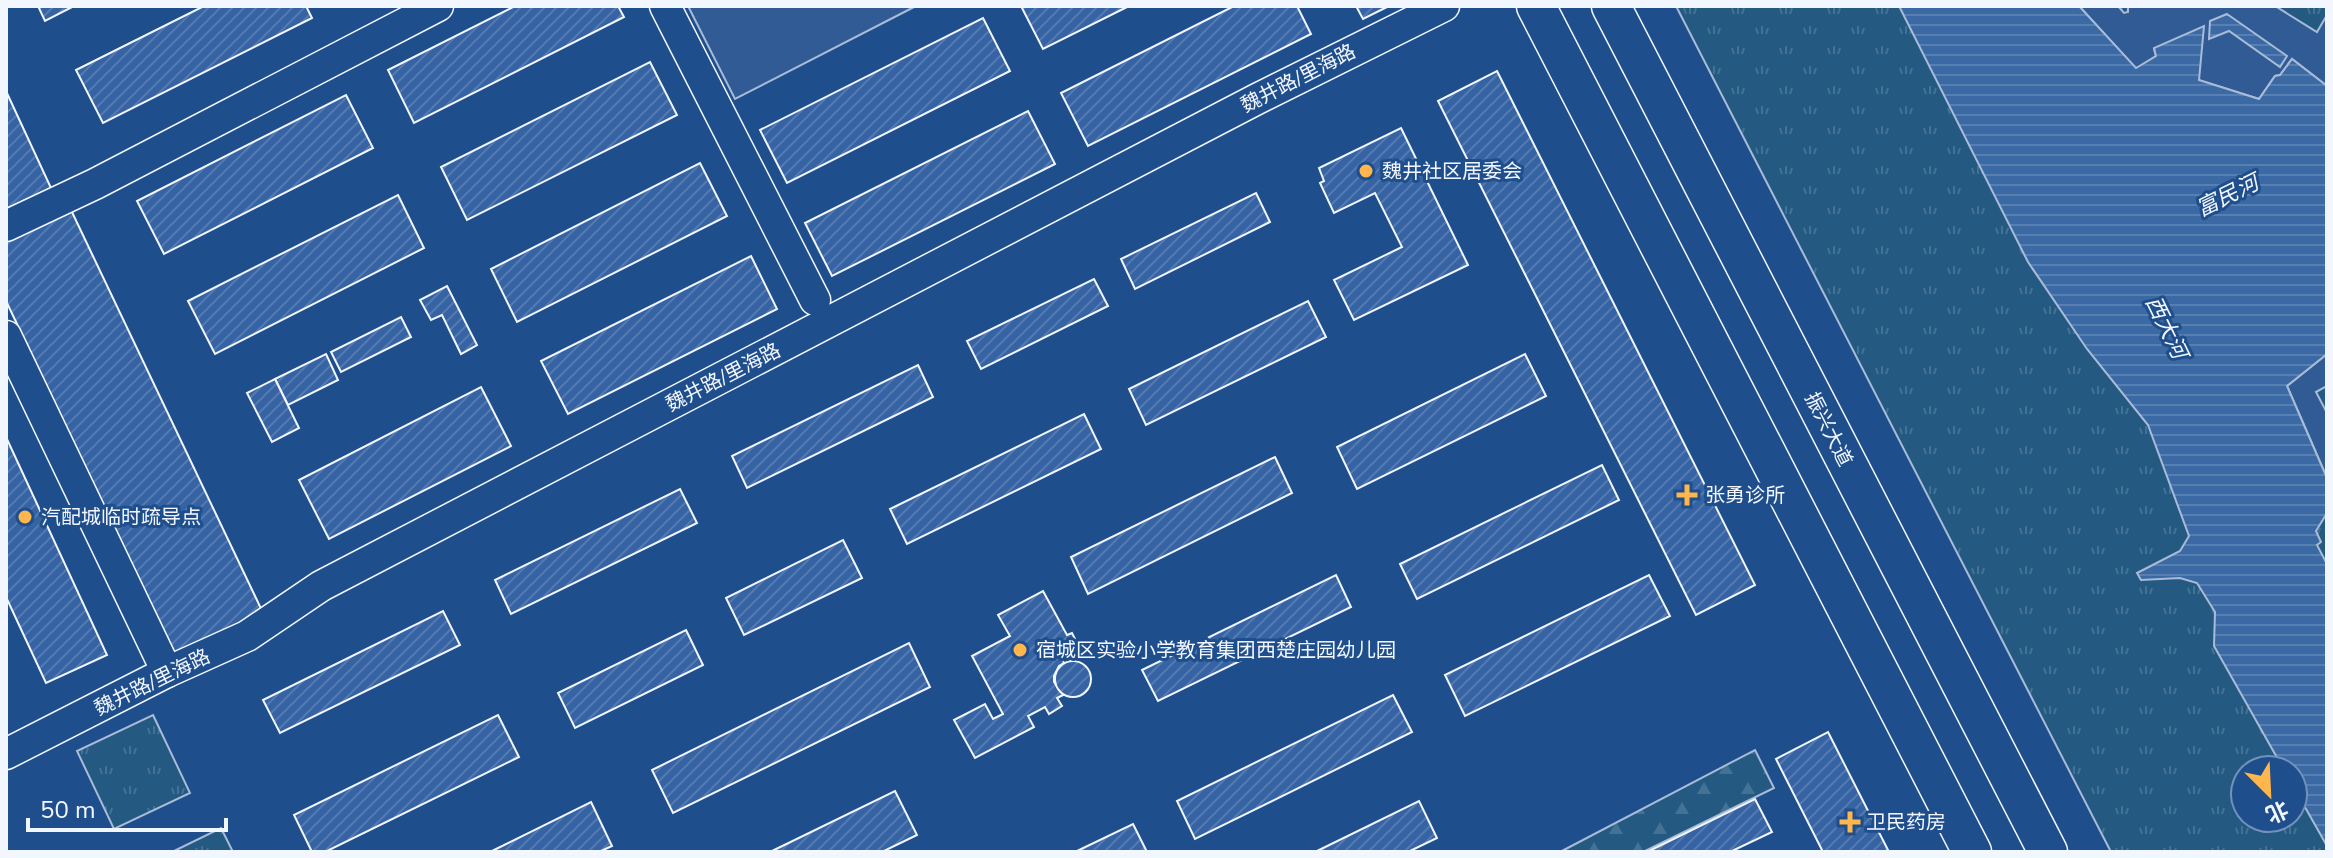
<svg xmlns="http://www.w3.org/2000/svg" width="2333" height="858" font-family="'Nunito Sans','Noto Sans SC',sans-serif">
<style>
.grass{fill:url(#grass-tufts);stroke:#a8bbd7;stroke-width:2;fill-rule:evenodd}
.forest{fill:url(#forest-firs);stroke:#a8bbd7;stroke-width:2}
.parking{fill:#305b95;stroke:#a8bbd7;stroke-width:2}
.water{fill:url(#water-rules);stroke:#a8bbd7;stroke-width:2}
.building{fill:url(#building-hatch);stroke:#f2f6ff;stroke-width:2}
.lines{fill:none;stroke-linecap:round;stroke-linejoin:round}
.minor-casing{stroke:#f2f6ff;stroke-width:33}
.major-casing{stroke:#f2f6ff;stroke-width:41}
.minor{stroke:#1f4e8c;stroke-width:30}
.major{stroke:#1f4e8c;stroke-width:38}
.poi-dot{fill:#ffb74d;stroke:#1f4e8c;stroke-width:3}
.labels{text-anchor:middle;stroke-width:6;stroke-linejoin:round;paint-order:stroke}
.street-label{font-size:20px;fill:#f2f6ff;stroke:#1f4e8c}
.poi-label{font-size:20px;fill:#f2f6ff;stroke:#1f4e8c;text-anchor:start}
.water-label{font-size:22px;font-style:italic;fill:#f2f6ff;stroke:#1f4e8c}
</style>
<defs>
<pattern id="grass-tufts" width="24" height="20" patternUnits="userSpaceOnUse" patternTransform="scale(2)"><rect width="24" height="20" fill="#245a82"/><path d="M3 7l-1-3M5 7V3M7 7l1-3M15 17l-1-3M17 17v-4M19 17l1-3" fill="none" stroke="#447295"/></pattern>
<pattern id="forest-firs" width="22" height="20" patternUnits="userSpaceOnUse" patternTransform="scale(2)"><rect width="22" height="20" fill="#245a82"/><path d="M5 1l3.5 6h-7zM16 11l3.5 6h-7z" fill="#447295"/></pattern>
<pattern id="water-rules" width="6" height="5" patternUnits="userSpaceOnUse" patternTransform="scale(2)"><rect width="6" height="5" fill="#3b69a3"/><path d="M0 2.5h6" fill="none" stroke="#587fb1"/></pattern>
<pattern id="building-hatch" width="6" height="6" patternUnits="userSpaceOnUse" patternTransform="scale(2)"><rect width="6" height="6" fill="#3563a3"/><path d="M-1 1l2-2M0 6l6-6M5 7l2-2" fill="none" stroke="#537ab1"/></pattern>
</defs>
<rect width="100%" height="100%" fill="#1f4e8c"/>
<g class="grass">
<path d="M1676,6h651v846h-216zM2245,770h48v48h-48z"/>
<path d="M153,715l37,78 -76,36 -37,-78z"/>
<path d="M221,828l12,24h-61z"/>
</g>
<path class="forest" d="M1755,750l19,38 -131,64h-83z"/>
<g class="parking">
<path d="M688,6h228l-181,93z"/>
<path d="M2079,6h39l6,7 4,-1v-6h147l42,26 10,-17v71l-35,-27 -12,16 -5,1 -16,23 -61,-19 5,-53 -49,22 2,7 -20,13z"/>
<path d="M2327,354v32l-11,6 11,21v65l-40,-92z"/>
</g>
<g class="water">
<path d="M1899,6h180l57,62 20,-12 -2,-8 50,-22 -5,54 60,19 16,-23 5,-1 12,-16 35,27v268l-40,32 40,92v35l-11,18 5,11 -4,3 10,19v282l-34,-60v-16h-9l-70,-124 1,-34 -18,-29 -17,-5 -39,2 -4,-7 43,-22 9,-15 -41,-111 -61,-76 -59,-87z"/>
<path d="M2227,14l60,42 -7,11 -51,-36 -20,8 1,-18z"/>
</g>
<g class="building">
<path d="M38,6h36l-29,15z"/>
<path d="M204,6h102l6,12 -209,105 -27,-53z"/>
<path d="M515,6h103l6,11 -210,106 -26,-53z"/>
<path d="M1021,6h108l-86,43z"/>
<path d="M1234,6h63l14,28 -223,112 -27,-53z"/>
<path d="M1356,6h33l-26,13z"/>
<path d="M983,18l27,53 -223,112 -27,-53z"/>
<path d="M650,62l27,53 -210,105 -26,-53z"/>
<path d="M1497,71l258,514 -59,30 -258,-514z"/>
<path d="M6,91l45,97 -45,21z"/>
<path d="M346,95l27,53 -209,106 -27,-53z"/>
<path d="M1028,111l27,53 -223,112 -27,-53z"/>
<path d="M1401,128l67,137 -114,55 -20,-40 68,-33 -27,-54 -41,20 -14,-30 4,-2 -5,-13z"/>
<path d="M700,163l27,53 -210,106 -26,-53z"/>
<path d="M1256,193l14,29 -135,67 -14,-30z"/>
<path d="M398,195l26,53 -209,106 -27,-53z"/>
<path d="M71,210l194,407 -88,41 -171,-357v-59z"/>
<path d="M751,256l26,53 -209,105 -27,-53z"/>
<path d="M1094,279l14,27 -127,63 -14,-28z"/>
<path d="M447,286l30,59 -16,9 -19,-39 -11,5 -11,-20z"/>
<path d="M1308,301l18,36 -180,88 -17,-36z"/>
<path d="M401,317l10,20 -70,35 -10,-20z"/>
<path d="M326,354l12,26 -50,25 -13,-26z"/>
<path d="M1525,354l21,42 -189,93 -20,-42z"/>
<path d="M918,365l15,32 -186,91 -15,-32z"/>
<path d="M275,379l24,49 -27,14 -25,-49z"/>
<path d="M481,387l30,59 -182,93 -30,-59z"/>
<path d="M1084,414l17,35 -194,95 -17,-35z"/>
<path d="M6,437l101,218 -61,28 -40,-86z"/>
<path d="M1275,457l17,36 -204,101 -17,-37z"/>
<path d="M1602,465l17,35 -202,99 -17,-35z"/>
<path d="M680,489l17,34 -186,91 -16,-34z"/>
<path d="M843,540l19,38 -118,57 -18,-37z"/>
<path d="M1336,575l15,32 -193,94 -16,-31z"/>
<path d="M1649,575l21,41 -205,100 -20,-41z"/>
<path d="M1043,591l24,44 5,-2 4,8 -19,10 7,12 -5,3 -5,10v6l9,13 -6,3 5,8 -13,8 -4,-7 -17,9 6,11 -59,31 -21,-38 31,-16 8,15 10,-5 -31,-58 38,-20 -12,-21z"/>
<path d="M443,611l17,34 -180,88 -17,-33z"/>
<path d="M686,630l17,35 -128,63 -17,-35z"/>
<path d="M909,643l21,44 -257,126 -21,-43z"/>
<circle cx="1073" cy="679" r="18"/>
<path d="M1393,695l19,37 -217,107 -18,-38z"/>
<path d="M498,715l21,42 -194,95h-13l-18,-37z"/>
<path d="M1828,732l61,120h-66l-47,-93z"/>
<path d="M895,791l22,44 -35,17h-112z"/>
<path d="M1755,799l17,33 -42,20h-83z"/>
<path d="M1419,801l18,37 -29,14h-93z"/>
<path d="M591,802l21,44 -13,6h-109z"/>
<path d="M1133,824l14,28h-72z"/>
</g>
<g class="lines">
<g class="minor-casing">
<g id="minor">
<path d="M665,6l150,294"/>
<path d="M6,226l89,-42 343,-178"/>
<path d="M6,336l161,336"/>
<path d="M6,754l161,-82 80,-36 74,-50 936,-487 187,-93"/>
</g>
</g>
<g class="major-casing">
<g id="major">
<path d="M1536,6l436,846"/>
<path d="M1611,6l437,846"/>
</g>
</g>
<use href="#minor" class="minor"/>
<use href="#major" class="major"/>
</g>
<g class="poi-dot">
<circle cx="1366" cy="171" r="8"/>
<path d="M1683 483h8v8h8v8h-8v8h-8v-8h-8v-8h8z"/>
<circle cx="25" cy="517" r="8"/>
<circle cx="1020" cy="650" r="8"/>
<path d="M1846 810h8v8h8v8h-8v8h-8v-8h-8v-8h8z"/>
</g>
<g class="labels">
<g class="street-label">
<text transform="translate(1298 78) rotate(-27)" y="7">魏井路/里海路</text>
<text transform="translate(723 377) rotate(-27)" y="7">魏井路/里海路</text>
<text transform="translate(1829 429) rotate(63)" y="7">振兴大道</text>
<text transform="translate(152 682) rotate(-26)" y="7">魏井路/里海路</text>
</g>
<g class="poi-label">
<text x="1382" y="178">魏井社区居委会</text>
<text x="1705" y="502">张勇诊所</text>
<text x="41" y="524">汽配城临时疏导点</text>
<text x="1036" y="657">宿城区实验小学教育集团西楚庄园幼儿园</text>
<text x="1866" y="829">卫民药房</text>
</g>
<g class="water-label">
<text transform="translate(2227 195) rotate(-26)" y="8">富民河</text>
<text transform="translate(2167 327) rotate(64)" y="8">西大河</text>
</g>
</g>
<rect width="2333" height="858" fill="none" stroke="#f2f6ff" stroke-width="16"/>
<g transform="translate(2269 794) rotate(156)"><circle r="38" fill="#1f4e8c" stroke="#7391ba" stroke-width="2"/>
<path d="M0-6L14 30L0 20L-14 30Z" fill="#ffb74d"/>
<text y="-12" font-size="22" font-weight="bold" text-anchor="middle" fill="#f2f6ff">北</text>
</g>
<path d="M28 818v12h198v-12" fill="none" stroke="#f2f6ff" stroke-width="4"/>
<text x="40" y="818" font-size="24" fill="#f2f6ff" stroke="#1f4e8c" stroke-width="6" paint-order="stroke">50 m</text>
</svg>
